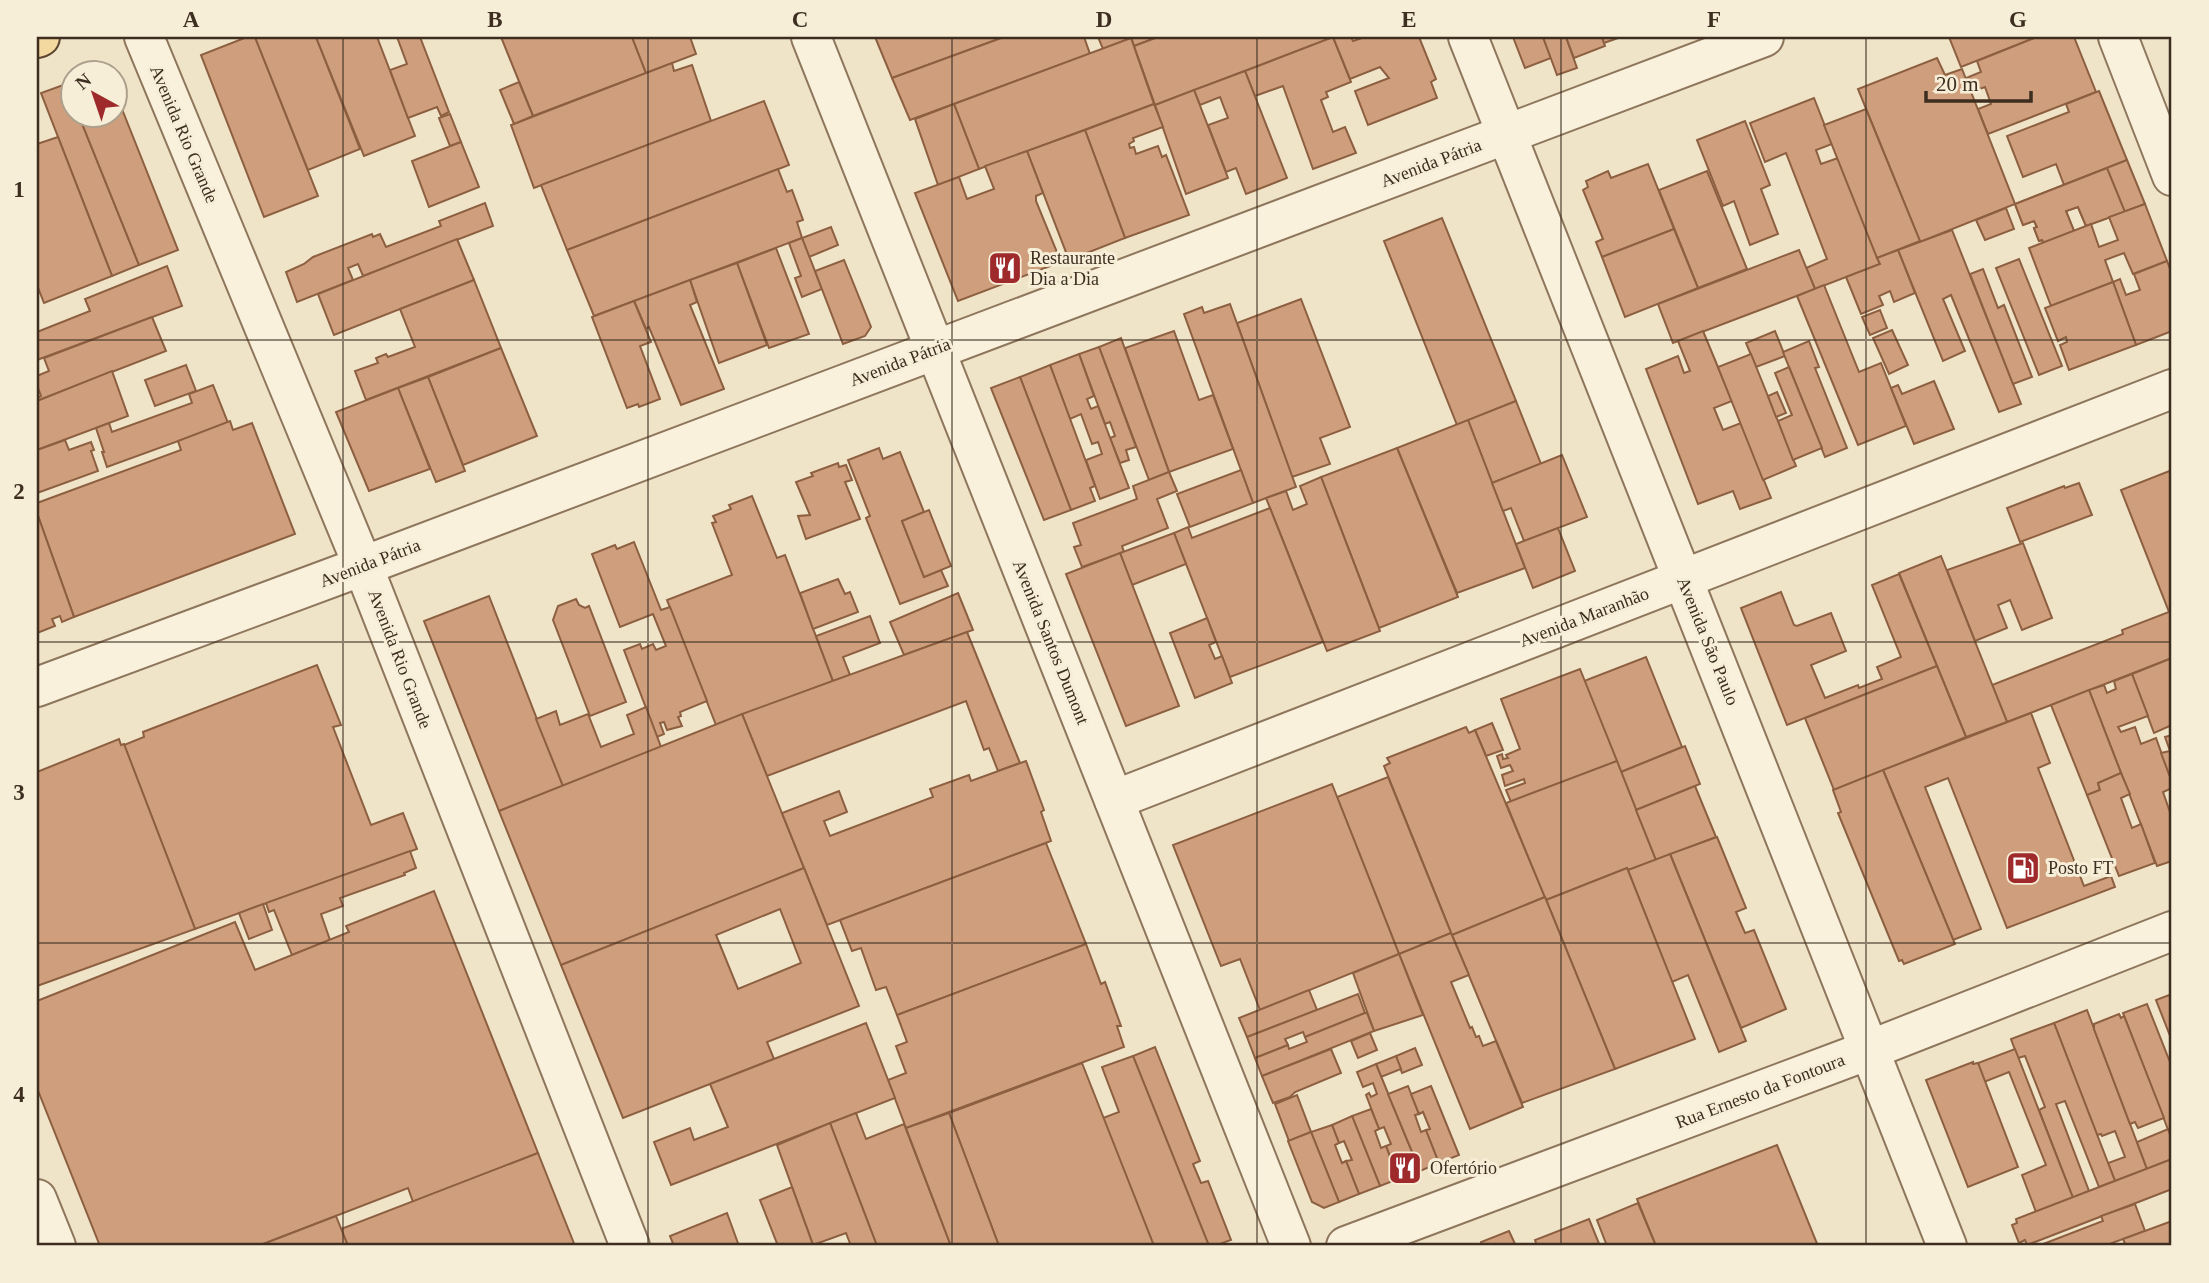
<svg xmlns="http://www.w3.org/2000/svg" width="2209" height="1283" font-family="Georgia,serif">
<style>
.building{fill:#cf9f7d;stroke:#8d5f41;stroke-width:2;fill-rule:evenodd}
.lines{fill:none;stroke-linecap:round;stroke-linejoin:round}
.minor-casing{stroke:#8d765c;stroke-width:42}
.major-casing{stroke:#5b4430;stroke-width:42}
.minor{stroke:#faf1dc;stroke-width:38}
.major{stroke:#f3d9a0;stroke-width:38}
.grid{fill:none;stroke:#3d2e20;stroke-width:2;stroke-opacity:0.55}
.labels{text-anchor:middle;stroke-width:6;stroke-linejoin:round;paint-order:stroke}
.street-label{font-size:18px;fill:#3d2e20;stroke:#f7eed8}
.poi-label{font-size:18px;fill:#3d2e20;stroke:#f7eed8;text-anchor:start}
.neatline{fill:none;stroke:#3d2e20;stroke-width:2.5}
.grid-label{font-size:23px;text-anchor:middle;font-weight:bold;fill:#3d2e20}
</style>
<rect width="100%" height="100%" fill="#f0e4c8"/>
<g class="building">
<path d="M247,37h8l63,159 -54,21 -63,-162z"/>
<path d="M255,37h61l44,112 -52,21z"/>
<path d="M316,37h61l38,99 -51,20z"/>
<path d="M397,37h23l29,75 -8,4 -4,-9 -29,11 -18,-48 17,-6z"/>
<path d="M501,37h131l14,36 -113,43z"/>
<path d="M632,37h58l6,17 -50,19z"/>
<path d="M875,37h129l-112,41z"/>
<path d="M1004,37h80l6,17 -180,66 -18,-42z"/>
<path d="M1098,37h33v1l-28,11z"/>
<path d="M1131,37h27l-24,9z"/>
<path d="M1158,37h176l-179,68 -21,-59z"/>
<path d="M1333,37l18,45 -25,10 2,5 -7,3 12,32 12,-5 11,26 -43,16 -30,-83 -28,10 -10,-25z"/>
<path d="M1333,37h18l2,4 12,-4h54l17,42 -5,3 6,16 -69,27 -13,-34 34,-13 -9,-11 -30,12z"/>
<path d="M1513,37h30l8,21 -26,10z"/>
<path d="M1543,37h23l11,31 -20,7z"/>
<path d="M1566,37h36l3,9 -31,12z"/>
<path d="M1602,37h19l-17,6z"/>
<path d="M1949,37h88l-76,30z"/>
<path d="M2037,37h37l22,55 -108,42 -10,-25 13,-5 -6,-17 -14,5 -5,-14 15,-6 -4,-11z"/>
<path d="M1131,38l23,66 -175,65 -25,-65z"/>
<path d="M1937,58l8,17 17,-6 53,135 -95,38 -62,-153z"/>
<path d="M672,63l2,8 18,-6 19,56 -177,67 -23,-63z"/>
<path d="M1245,71l42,107 -41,16 -10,-26 -10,4 -18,-47 20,-7 -8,-21 -20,8 -6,-15z"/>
<path d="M519,82l14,34 -19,8 -14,-34z"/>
<path d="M66,84l8,17v15h5l60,149 -27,11 -71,-183z"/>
<path d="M1194,90l34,88 -42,16 -31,-89z"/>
<path d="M2099,91l28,69 -63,25 -8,-21 -33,13 -16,-41 62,-24 -3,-8z"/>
<path d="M116,94l62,156 -39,15 -60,-149h37z"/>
<path d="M1814,98l18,46 -16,6 5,14 17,-6 42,106 -65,25 -9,-21 21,-9 -41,-106 -21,9 -15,-39z"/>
<path d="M764,101l25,64 -222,85 -26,-65z"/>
<path d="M954,104l25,65 -41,16 -23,-66z"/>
<path d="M1154,104l9,23 -30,11 1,3 -5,3 1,4 4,-1 2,7 22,-8 4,11 4,-2 23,60 -64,23 -40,-108z"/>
<path d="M1866,109l54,132 -43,17 -53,-133z"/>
<path d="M450,114l11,28 -11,4 -11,-28z"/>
<path d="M1745,121l25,64 -9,4 17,45 -28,11 -16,-44 -11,5 -26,-66z"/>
<path d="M1085,130l40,108 -56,22 -42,-109z"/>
<path d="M58,137l54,139 -68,27 -7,-18v-141z"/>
<path d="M461,142l18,45 -50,20 -17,-46z"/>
<path d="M1027,151l16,42 -7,3v5l25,61 -103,39 -43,-108 44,-16 8,22 27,-10 -9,-23z"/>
<path d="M2127,160l18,44 -59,22 -8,-19 -12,4 8,20 -30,12 -2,-3 -3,1 -5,-13 3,-1 -3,-6 -11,4 -8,-21z"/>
<path d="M1648,164l26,65 -72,28 -6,-15 7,-3 -20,-49 5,-3 -2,-6 22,-10 3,7z"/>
<path d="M2107,168l18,44 -39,14 -8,-19 -12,4 8,20 -30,12 -2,-3 -3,1 -5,-13 3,-1 -3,-6 -11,4 -8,-21z"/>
<path d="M778,169l9,23 5,-2 11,30 -6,2 5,16 -208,78 -27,-66z"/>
<path d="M1707,171l40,98 -49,19 -39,-98z"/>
<path d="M485,203l8,23 -130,50 -5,-12 -10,4 5,12 -56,22 -11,-30 18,-8 9,-7 59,-23 1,3 7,-3 6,13 55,-21 -2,-5z"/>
<path d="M2145,204l22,57 -34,13 -9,-21 -19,7 8,22 -62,24 -22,-58 62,-24 8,23 19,-7 -9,-23z"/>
<path d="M2006,208l8,21 -29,11 -9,-20z"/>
<path d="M1442,218l74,183 -59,24 -73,-184z"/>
<path d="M831,227l7,18 -29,12 -7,-19z"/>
<path d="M1674,229l24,59 -73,29 -23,-60z"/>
<path d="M1952,230l69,174 -22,8 -48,-117 -8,4 22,52 -22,10 -45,-111z"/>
<path d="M802,238l20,51 -20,8 -7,-19 6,-2 -12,-33z"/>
<path d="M457,239l17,41 -140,55 -16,-41z"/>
<path d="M776,248l33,86 -40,14 -32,-85z"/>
<path d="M1799,250l16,39 -142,54 -15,-39z"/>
<path d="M1898,250l17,43 -21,9 -4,-11 -11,5 4,9 -22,9 -15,-37 34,-13 -3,-6z"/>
<path d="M2019,259l43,107 -23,9 -43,-107z"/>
<path d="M844,260l27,67 -6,9 -22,8 -28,-73z"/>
<path d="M2167,261l5,13v57l-36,14 -23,-63 7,-3 6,16 14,-5 -6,-16z"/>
<path d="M737,263l30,82 -48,18 -29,-83z"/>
<path d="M167,266l15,40 -145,54v-28l53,-21 -5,-12z"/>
<path d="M1983,269l15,39 6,-3 28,72 -19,7 -43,-110z"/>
<path d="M474,280l27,68 -135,52 -11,-29 23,-8 -2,-5 10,-4 2,3 27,-10 -15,-38z"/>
<path d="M690,280l7,22 -7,3 34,84 -43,16 -32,-78 -3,2 -12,-28z"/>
<path d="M2113,282l23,63 -67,25 -9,-25 7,-3 -1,-5 -8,4 -13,-33z"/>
<path d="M1824,285l35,87 22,-9 25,63 -48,19 -61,-149z"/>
<path d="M1301,299l49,128 -30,11 10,26 -38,13 -55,-154z"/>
<path d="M634,301l17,41 -11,4 20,53 -21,8 -1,-3 -11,4 -35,-91z"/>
<path d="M1230,304l66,183 -43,16 -69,-189 18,-7 2,6z"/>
<path d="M1880,310l7,18 -17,7 -8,-18z"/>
<path d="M152,317l14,34 -129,50v-3l4,-2 -4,-11v-9l12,-5 -5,-13z"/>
<path d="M1892,330l16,35 -19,9 -16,-36z"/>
<path d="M1174,331l25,69 14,-5 20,54 -64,23 -44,-124z"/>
<path d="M1703,331l29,70 -18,7 9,22 18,-7 30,75 -31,11 -7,-18 -35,13 -52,-135 32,-13 6,17 6,-2 -12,-30z"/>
<path d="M1775,331l10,25 -29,11 -10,-24z"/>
<path d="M1121,338l48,134 -20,8 -50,-133z"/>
<path d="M1809,341l10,26 -4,1 32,80 -22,9 -42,-105z"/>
<path d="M1099,347l37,100 -10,3 3,10 -9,3 -10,-25 5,-2 -5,-14 -5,2 -26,-70z"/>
<path d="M501,348l36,88 -74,29 -35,-88z"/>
<path d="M1079,354l15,42 -7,3 4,10 7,-3 31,82 -29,11 -14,-39 16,-6 -4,-12 -6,2 -11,-30 -11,5 -20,-54z"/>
<path d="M1751,354l45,112 -33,14 -45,-113z"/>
<path d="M186,365l10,26 -41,15 -10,-26z"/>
<path d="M1050,365l45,121 -5,2 5,13 -24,9 -51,-133z"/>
<path d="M1789,367l33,81 -29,12 -15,-39 14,-6 -17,-42z"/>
<path d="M112,371l16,45 -91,34v-49z"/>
<path d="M428,377l37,94 -29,11 -38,-94z"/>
<path d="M1020,377l51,133 -27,10 -53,-132z"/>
<path d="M1934,381l20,48 -40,15 -23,-56 7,-3 4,9z"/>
<path d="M213,385l15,38 -121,44 -5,-15h2l-8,-24 13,-5 3,9 80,-29 -3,-9z"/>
<path d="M398,388l32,81 -61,22 -33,-79z"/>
<path d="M1777,392l9,21 -10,4 -8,-21z"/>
<path d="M1516,401l25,63 -49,19 -24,-63z"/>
<path d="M1468,420l57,148 -68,25 -60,-145z"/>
<path d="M230,421l3,9 19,-7 43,111 -221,83 -37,-104v-10l144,-53 -3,-9z"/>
<path d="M65,440l4,10 22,-8 3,8 -3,1 7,20 -61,22v-43z"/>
<path d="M879,448l4,11 17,-7 24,60 -22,9 22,56 17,-7 7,16 -48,18 -34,-86 4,-2 -22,-56z"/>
<path d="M1397,448l61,149 -79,31 -58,-151z"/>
<path d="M1562,455l25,62 -63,24 -13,-33 -8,3 -11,-28z"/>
<path d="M838,463l1,4 7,-2 6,15 -7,2 15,37 -54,20 -8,-23 12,-1 -14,-33 17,-6 -2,-3z"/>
<path d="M1241,470l12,33 -63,24 -13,-33z"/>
<path d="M2172,470v188l-165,64 -15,-37 131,-51 -1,-4 47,-18 -48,-122z"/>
<path d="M1169,472l8,19 -20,8 11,29 -46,18 2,6 -42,15 -8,-20 7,-2 -8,-22 64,-24 -4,-13z"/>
<path d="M1321,477l59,154 -53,20 -61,-153 20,-7 7,19 14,-6 -7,-18z"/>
<path d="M2079,483l13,32 -72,27 -13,-34 57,-22 1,2z"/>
<path d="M752,496l25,62 8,-3 48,126 -117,44 -49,-125 65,-25 -20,-52 4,-1 -3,-6 18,-7 -2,-4z"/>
<path d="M1270,508l53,134 -93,35 -56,-144 14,-6 4,11z"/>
<path d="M929,510l22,56 -27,11 -22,-56z"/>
<path d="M37,513l37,104 -12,5 -2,-6 -8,3 3,7 -18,7z"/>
<path d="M1558,528l17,43 -42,17 -17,-44z"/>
<path d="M1174,533l12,31 -54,21 -12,-32z"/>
<path d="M634,542l27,68 9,-3 37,94 -27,11 1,4 -3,1 4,9 -15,4 -3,-8 -4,1 4,11 -7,3 -33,-87 16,-6 2,5 11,-5 3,6 10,-4 -13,-32 -33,13 -28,-73 23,-9 2,4z"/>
<path d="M2023,543l29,75 -30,12 -12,-30 -12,5 9,23 -32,13 -28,-71z"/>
<path d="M1120,553l59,153 -53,20 -60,-152z"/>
<path d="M1941,556l66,166 -41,15 -67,-164z"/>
<path d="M1899,574l38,92 -150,59 -46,-117 40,-16 13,33 3,1 34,-13 15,38 -35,14 14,33 33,-13 1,3 23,-9 -5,-12 24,-10 -29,-72z"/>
<path d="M838,579l7,15 5,-2 8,20 -45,17 -13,-36z"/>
<path d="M958,593l15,37 -69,25 -14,-33z"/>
<path d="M489,596l74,190 -64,25 -75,-190z"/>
<path d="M576,599l3,6 6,3 4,-2 37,96 -36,14 -37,-96 5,-14z"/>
<path d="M870,616l10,27 -37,14 7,18 -17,6 -17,-45z"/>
<path d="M1207,618l9,24 -7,3 6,14 7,-3 10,27 -37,15 -25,-65z"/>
<path d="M967,632l53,131 -22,8 -9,-23 -5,2 -18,-49 -199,75 -25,-62z"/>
<path d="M1646,657l36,90 -61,25 -37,-91z"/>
<path d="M2172,658v67l-18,8 -22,-59z"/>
<path d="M317,665l24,60 -8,2 38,98 32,-12 14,36 -222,80 -71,-184 20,-8 -1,-5z"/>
<path d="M1937,666l29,71 -132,53 -29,-72z"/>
<path d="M1580,669l37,92 -106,41 -5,-12 19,-7 -1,-4 -19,7 -3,-11 11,-4 -3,-6 -9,3 -4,-12 5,-2 1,5 5,-1 -2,-3 14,-6 -19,-50z"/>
<path d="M2132,674l16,42 -30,11 3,5 14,-5 6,17 15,-6 16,44v6l-9,4 9,26v43l-15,5 -68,-176 15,-5 3,8 9,-4 -2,-8z"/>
<path d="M2089,690l32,83 -23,10 2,7 -13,5 -36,-90z"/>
<path d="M646,707l15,40 -98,39 -27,-67 20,-8 4,14 28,-11 13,33 33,-13 -7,-19z"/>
<path d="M2031,713l19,50 -12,5 46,118 27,-10 4,11 -108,41 -59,-150 -23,9 56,142 -28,11 -70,-170z"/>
<path d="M742,714l62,154 -243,97 -62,-154z"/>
<path d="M1492,723l11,27 -17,6 -11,-26z"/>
<path d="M1466,727l3,6 6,-3 70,167 -93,38 -68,-169 6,-3 -3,-5z"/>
<path d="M2172,735v47l-11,-29 9,-2 -5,-14z"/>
<path d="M119,739l2,6 3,-1 71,185 -158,57v-214z"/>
<path d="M1685,746l15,38 -64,26 -15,-38z"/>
<path d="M1026,761l18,49 -3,2 10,29 -224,84 -45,-112 57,-22 8,21 -23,9 6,15 103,-39 -3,-8 39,-14 2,6z"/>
<path d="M1617,761l39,99 -28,10 -1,-2 -81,32 -40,-97z"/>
<path d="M1883,770l72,174 -51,20 -2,-4 -3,1 -61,-148 3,-1 -8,-22z"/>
<path d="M2121,773l9,21 -9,4 11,30 9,-4 14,39 -36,13 -32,-81 13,-5 -2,-7z"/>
<path d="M1388,777l63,156 -52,21 -62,-157z"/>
<path d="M1332,784l67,170 -139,56 -20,-51 -19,7 -48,-121z"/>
<path d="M1695,786l21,51 -60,23 -20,-50z"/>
<path d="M1717,837l29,71 -10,4 9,21 9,-3 32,79 -45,19 -71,-174z"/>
<path d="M1046,843l40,101 -189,71 -11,-28 -10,3 -15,-42 -9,3 -12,-31z"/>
<path d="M410,851l6,17 -12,5 1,2 -65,23 3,8 -22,8 9,26 -38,15 -18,-45 -5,2 -3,-9z"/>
<path d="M1670,854l76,187 -27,11 -31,-77 -16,7 -44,-112z"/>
<path d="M804,868l55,138 -92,36 7,17 -151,59 -62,-153zM780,909l21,54 -63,26 -22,-54z"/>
<path d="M1627,868l68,171 -80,30 -69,-169z"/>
<path d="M434,891l104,262 -125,49 -5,-14 -150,58h-158l-63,-158v-87l198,-79 20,48 94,-38 -3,-6z"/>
<path d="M1545,897l70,172 -93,34 -70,-168z"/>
<path d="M263,904l9,26 -23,9 -10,-26z"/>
<path d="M1451,933l18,42 -18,7 19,46 2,-1 4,10 3,-1 4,10 13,-5 27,66 -53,22 -71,-175z"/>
<path d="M1086,944l15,40 4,-2 16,44h-4l7,21 -218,81 -18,-48 18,-7 -10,-27 11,-4 -10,-27z"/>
<path d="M1399,954l24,61 -49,16 -21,-58z"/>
<path d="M1309,990l8,20 -70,27 -8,-19z"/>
<path d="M1358,994l7,19 -60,24 -2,-5 -18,7 3,6 -33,13 -8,-21z"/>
<path d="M2172,994v47l-16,-41z"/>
<path d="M2147,1004l23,58 2,-1v79l-49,-127z"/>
<path d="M2087,1010l60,159 -32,12 -7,-18 17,-6 -10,-26 -13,5 -1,-2 -4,1 -43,-112z"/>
<path d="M1365,1013h2l7,18 -112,45 -7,-18 33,-13 1,4 18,-7 -2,-5z"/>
<path d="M2119,1014l2,4 3,-2 40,102 -26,10 -3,-6 -5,2 -36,-95v-5z"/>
<path d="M866,1023l29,75 -224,87 -17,-43 36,-14 4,12 34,-13 -18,-43z"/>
<path d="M2054,1023l61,158 -16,6 -34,-86 -9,3 33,87 -16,7 -34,-88 6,-3 -20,-51 -7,2 -7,-19z"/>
<path d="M1370,1033l7,17 -19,8 -7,-17z"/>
<path d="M1155,1047l45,114 -7,3 8,19 7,-2 23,59 -17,6h-5l-76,-190z"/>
<path d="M1415,1048l7,17 -20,8 -6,-17z"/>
<path d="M1331,1049l10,24 -46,19 -5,5 -17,6 -11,-27z"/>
<path d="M2015,1049l58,149 -37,14 -14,-37 24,-10 -37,-93 -25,10 -6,-19z"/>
<path d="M1133,1056l76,190h-55l-51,-128 16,-6 -17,-45z"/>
<path d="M1396,1056l5,13 -20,8 -5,-13z"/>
<path d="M1973,1062v2l5,-1 40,104 -50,20 -42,-107z"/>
<path d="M1082,1063l72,183h-155l-50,-133z"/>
<path d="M1376,1064l44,107 -22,8 -12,-33 5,-2 -7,-17 -5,2 -13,-34 3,-2 2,4 6,-3 -4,-11 -10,4 -6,-15z"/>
<path d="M1408,1086l11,28 -4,1 6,17 5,-2 13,33 -19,8 -32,-77z"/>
<path d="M1431,1086l28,69 -20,8 -13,-33 4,-1 -7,-17 -4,2 -8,-20z"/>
<path d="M1297,1095l14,37 -22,9 -14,-37z"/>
<path d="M1371,1109l8,20 -4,2 6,17 5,-2 12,33 -18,7 -28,-70z"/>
<path d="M856,1113l10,26 38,-15 47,122h-74l-47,-123z"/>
<path d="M949,1113l50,133h-48l-45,-118z"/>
<path d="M1352,1116l28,70 -21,8 -13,-33 6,-1 -8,-19 -5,2 -7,-18z"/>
<path d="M830,1123l47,123h-26l-5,-13 -33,12 -36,-100z"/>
<path d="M1332,1125l7,18 -4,2 7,18 4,-2 13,33 -20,8 -28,-70z"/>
<path d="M2168,1129l4,11v19l-25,10 -10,-27z"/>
<path d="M1311,1132l28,70 -15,6 -12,-6 -24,-61z"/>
<path d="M1777,1145l41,101h-162l-19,-47z"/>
<path d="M538,1153l37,93h-227l-7,-17z"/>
<path d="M2172,1159v30l-137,53 -8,3 -2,-5 -6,3 -7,-18 5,-2 -1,-4z"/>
<path d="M792,1187l21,58 1,1h-36l-18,-46z"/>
<path d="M1638,1203l18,43h-49l-10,-26z"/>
<path d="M2135,1204l10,27 -41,15h-66l65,-25 -2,-5z"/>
<path d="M727,1213l12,33h-65l-4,-10z"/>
<path d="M336,1216l12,30h-90z"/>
<path d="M1589,1219l11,27h-63l-2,-6z"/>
<path d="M2172,1221v25h-46l-3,-7z"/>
<path d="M1509,1231l7,15h-34l-1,-4z"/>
</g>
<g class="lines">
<g class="minor-casing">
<g id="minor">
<path d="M144,37l219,529 267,680"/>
<path d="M811,37l480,1209"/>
<path d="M1468,37l479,1209"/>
<path d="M2118,37l54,139"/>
<path d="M37,687l326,-121 1401,-529"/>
<path d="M1114,800l1058,-411"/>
<path d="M37,1199l19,47"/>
<path d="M1346,1246l523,-196 303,-119"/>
</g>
</g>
<g class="major-casing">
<path id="major" d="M37,38l3,-1"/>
</g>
<use href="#minor" class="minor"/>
<use href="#major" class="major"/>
</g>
<path class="grid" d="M343,37v1209M648,37v1209M952,37v1209M1257,37v1209M1561,37v1209M1866,37v1209M37,340h2135M37,642h2135M37,943h2135"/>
<defs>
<g id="restaurant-square" transform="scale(1.75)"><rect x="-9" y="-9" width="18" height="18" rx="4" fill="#9e2a2b" stroke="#f7eed8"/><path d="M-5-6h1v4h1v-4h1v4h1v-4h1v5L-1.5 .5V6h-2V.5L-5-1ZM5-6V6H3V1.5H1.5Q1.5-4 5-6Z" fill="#fff"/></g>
<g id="fuel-square" transform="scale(1.75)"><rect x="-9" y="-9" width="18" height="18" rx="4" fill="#9e2a2b" stroke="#f7eed8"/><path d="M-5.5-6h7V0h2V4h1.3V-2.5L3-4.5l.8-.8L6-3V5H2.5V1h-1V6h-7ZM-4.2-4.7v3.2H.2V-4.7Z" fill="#fff"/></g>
</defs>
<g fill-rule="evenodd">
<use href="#restaurant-square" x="1005" y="268"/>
<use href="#fuel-square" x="2023" y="868"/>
<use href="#restaurant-square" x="1405" y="1168"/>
</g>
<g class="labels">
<g class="street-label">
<text transform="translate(184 134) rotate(67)" y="6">Avenida Rio Grande</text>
<text transform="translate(1431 163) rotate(-21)" y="6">Avenida Pátria</text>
<text transform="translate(900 362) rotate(-21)" y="6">Avenida Pátria</text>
<text transform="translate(370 563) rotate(-21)" y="6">Avenida Pátria</text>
<text transform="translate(1584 617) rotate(-21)" y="6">Avenida Maranhão</text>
<text transform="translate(1708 641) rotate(68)" y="6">Avenida São Paulo</text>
<text transform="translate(1051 642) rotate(68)" y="6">Avenida Santos Dumont</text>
<text transform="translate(400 659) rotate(69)" y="6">Avenida Rio Grande</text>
<text transform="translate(1760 1091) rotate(-21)" y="6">Rua Ernesto da Fontoura</text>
</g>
<g class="poi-label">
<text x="1030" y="264">Restaurante<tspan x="1030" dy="21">Dia a Dia</tspan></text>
<text x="2048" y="874">Posto FT</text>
<text x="1430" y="1174">Ofertório</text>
</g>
</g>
<rect width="2209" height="1283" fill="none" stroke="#f7eed8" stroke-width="77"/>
<g transform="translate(94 94) rotate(320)"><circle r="33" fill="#f7eed8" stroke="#ada18e" stroke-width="2"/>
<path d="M0-5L12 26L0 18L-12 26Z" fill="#9e2a2b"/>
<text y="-10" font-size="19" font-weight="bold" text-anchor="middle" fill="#3d2e20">N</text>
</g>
<path d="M1926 91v10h105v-10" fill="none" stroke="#3d2e20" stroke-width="3.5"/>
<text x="1936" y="91" font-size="21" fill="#3d2e20" stroke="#f7eed8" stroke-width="5" paint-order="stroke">20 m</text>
<rect x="38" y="38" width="2132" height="1206" class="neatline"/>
<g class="grid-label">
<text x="191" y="27">A</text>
<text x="495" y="27">B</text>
<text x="800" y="27">C</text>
<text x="1104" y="27">D</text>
<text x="1409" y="27">E</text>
<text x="1714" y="27">F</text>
<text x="2018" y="27">G</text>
<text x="19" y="197">1</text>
<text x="19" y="499">2</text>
<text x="19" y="800">3</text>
<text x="19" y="1102">4</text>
</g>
</svg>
